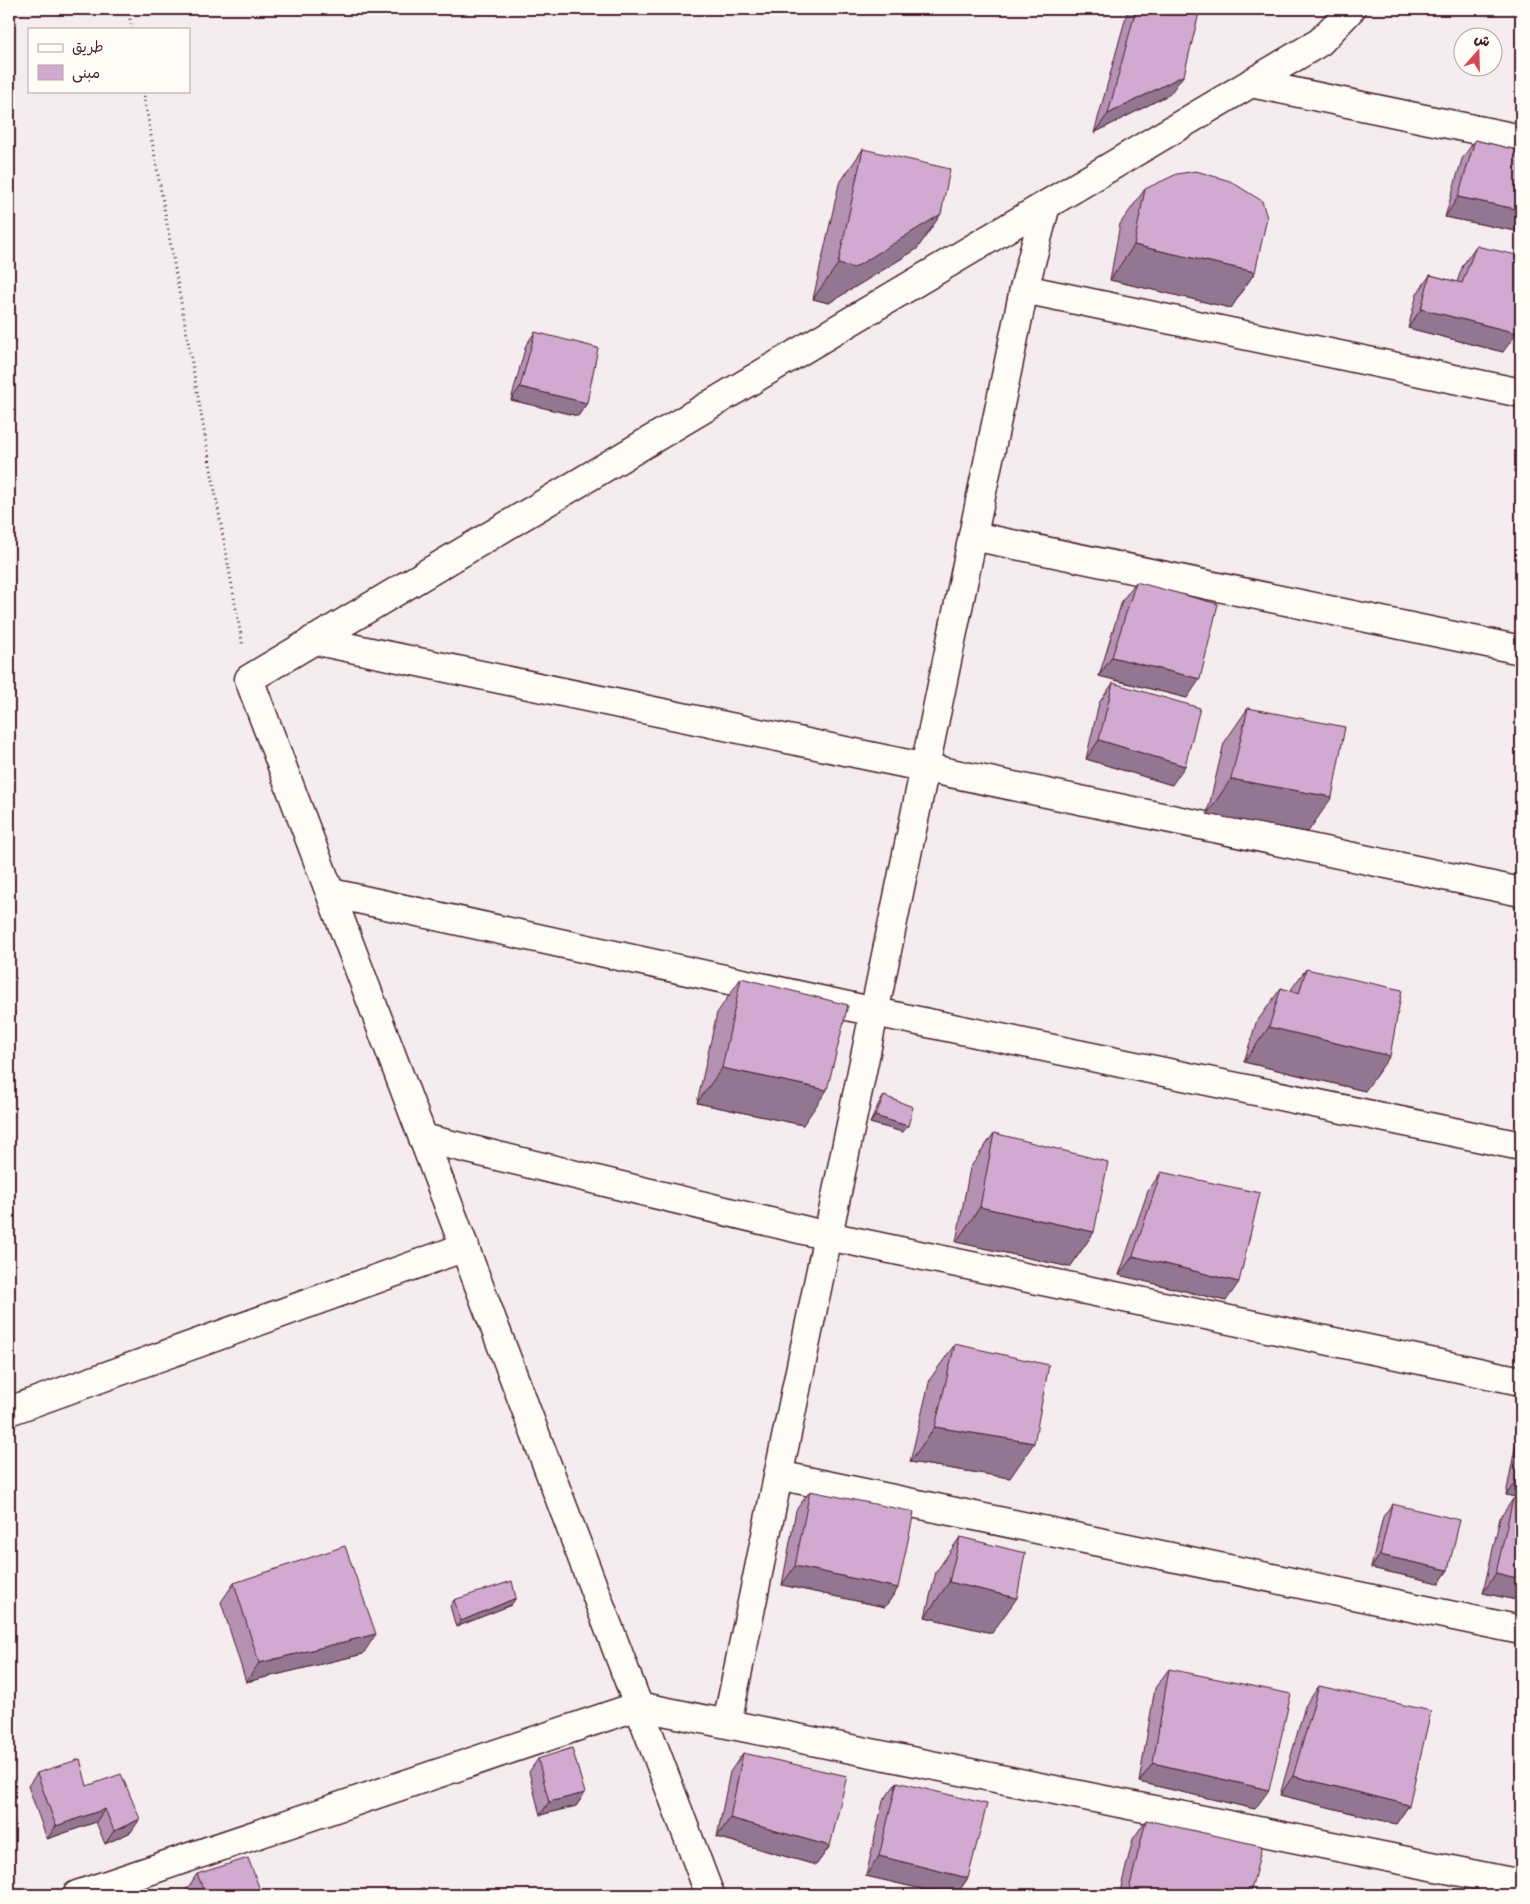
<svg xmlns="http://www.w3.org/2000/svg" width="1530" height="1904" font-family="Sriracha,'Playpen Sans Arabic',sans-serif">
<style>
.lines{fill:none;stroke-linecap:round;stroke-linejoin:round}
.minor-casing{stroke:#4a1f2b;stroke-width:31}
.path{stroke:#4a1f2b;stroke-width:3;stroke-dasharray:1 4;stroke-linecap:butt}
.minor{stroke:#fdfcf7;stroke-width:28}
.wall{fill:#b592b4;stroke:#4a1f2b}
.shaded-wall{fill:#937792;stroke:#4a1f2b}
.building{fill:#d2aad1;stroke:#4a1f2b}
</style>
<rect width="100%" height="100%" fill="#f4ecef"/>
<filter id="ink" filterUnits="userSpaceOnUse"><feTurbulence type="fractalNoise" baseFrequency=".02" numOctaves="2"/><feDisplacementMap in="SourceGraphic" scale="10" xChannelSelector="R" yChannelSelector="G"/><feConvolveMatrix kernelMatrix="1 2 1 2 8 2 1 2 1" color-interpolation-filters="sRGB"/></filter>
<g filter="url(#ink)">
<g class="lines">
<g class="minor-casing">
<g id="minor">
<path d="M1251,83l270,56"/>
<path d="M1024,289l497,104"/>
<path d="M973,536l548,114"/>
<path d="M313,640l1208,252"/>
<path d="M331,893l544,119 646,134"/>
<path d="M423,1138l405,98 693,145"/>
<path d="M9,1411l456,-164"/>
<path d="M778,1475l743,155"/>
<path d="M727,1723l297,-1434 22,-84"/>
<path d="M77,1895l561,-189 883,178"/>
<path d="M710,1895l-461,-1216 1071,-637 31,-33"/>
</g>
</g>
<g class="path">
<path d="M128,9l4,20"/>
<path d="M143,91l100,556"/>
</g>
<use href="#minor" class="minor"/>
</g>
<g class="wall">
<path d="M1128,9h72l-30,85 -76,39z"/>
<path d="M1475,140l46,11v81l-76,-15 17,-58z"/>
<path d="M863,149l54,100 -88,54 -16,-4 26,-115z"/>
<path d="M1145,189l110,83 -24,36 -121,-28 10,-56z"/>
<path d="M1476,246l27,106 -95,-24 9,-34 13,-19 27,7 6,-17z"/>
<path d="M535,332l52,71 -9,13 -67,-16 15,-55z"/>
<path d="M1136,582l51,116 -88,-22 23,-75z"/>
<path d="M1113,683l59,102 -86,-26 13,-56z"/>
<path d="M1248,708l60,124 -101,-18 17,-71z"/>
<path d="M1521,847v18l-5,-1z"/>
<path d="M1306,969l59,122 -121,-29 12,-39 25,-35 9,3z"/>
<path d="M741,978l62,147 -106,-22 20,-90z"/>
<path d="M884,1096l19,36 -33,-9 9,-20z"/>
<path d="M994,1133l100,99 -24,35 -114,-25 14,-74z"/>
<path d="M1161,1172l65,129 -107,-26 29,-84z"/>
<path d="M955,1344l55,134 -100,-16 20,-83z"/>
<path d="M1521,1424v74l-15,-3 13,-68z"/>
<path d="M810,1491l88,97 -13,19 -103,-22 14,-75z"/>
<path d="M1513,1499l8,2v100l-38,-8 17,-75z"/>
<path d="M1392,1504l56,66 -9,13 -68,-15 12,-51z"/>
<path d="M960,1537l32,96 -67,-16 11,-45z"/>
<path d="M234,1583l129,71 -117,28 -25,-80z"/>
<path d="M454,1600l57,5 -55,22 -6,-21z"/>
<path d="M1169,1669l86,140 -116,-27 16,-94z"/>
<path d="M1319,1686l90,119 -13,19 -116,-29 25,-89z"/>
<path d="M743,1753l87,93 -14,19 -99,-28 13,-65z"/>
<path d="M538,1759l47,34 -9,13 -36,9 -11,-43z"/>
<path d="M37,1773l50,13 44,46 -26,12 -9,-22 -49,17 -19,-53z"/>
<path d="M897,1782l71,96 -12,17h-8l-82,-19 17,-75z"/>
<path d="M1146,1820l104,75h-131l14,-56z"/>
<path d="M197,1874l65,21h-79z"/>
</g>
<g class="shaded-wall">
<path d="M1184,75l-14,19 -76,39 14,-19z"/>
<path d="M1458,197l63,13v22l-76,-15z"/>
<path d="M941,214l-24,35 -88,54 -16,-4 25,-35z"/>
<path d="M1134,245l121,27 -24,36 -121,-28z"/>
<path d="M1421,309l96,24 -14,19 -95,-24z"/>
<path d="M520,387l67,16 -9,13 -67,-16z"/>
<path d="M1112,657l88,22 -13,19 -88,-22z"/>
<path d="M1099,740l86,26 -13,19 -86,-26z"/>
<path d="M1231,779l101,18 -24,35 -101,-18z"/>
<path d="M1521,856v9l-5,-1z"/>
<path d="M1269,1027l121,29 -25,35 -121,-29z"/>
<path d="M722,1068l105,22 -24,35 -106,-22z"/>
<path d="M875,1116l33,10 -5,6 -33,-9z"/>
<path d="M980,1207l114,25 -24,35 -114,-25z"/>
<path d="M1133,1256l106,26 -13,19 -107,-26z"/>
<path d="M935,1427l99,16 -24,35 -100,-16z"/>
<path d="M1520,1476h1v22l-15,-3z"/>
<path d="M1380,1555l68,15 -9,13 -68,-15z"/>
<path d="M795,1566l103,22 -13,19 -103,-22z"/>
<path d="M1496,1573l25,6v22l-38,-8z"/>
<path d="M949,1582l68,16 -25,35 -67,-16z"/>
<path d="M516,1598l-5,7 -55,22 5,-6z"/>
<path d="M376,1634l-13,20 -117,28 13,-19z"/>
<path d="M1153,1763l116,27 -14,19 -116,-27z"/>
<path d="M1293,1776l116,29 -13,19 -116,-29z"/>
<path d="M585,1793l-9,13 -36,9 9,-13z"/>
<path d="M105,1809l-9,13 -49,17 9,-13z"/>
<path d="M730,1818l100,28 -14,19 -99,-28z"/>
<path d="M140,1819l-9,13 -26,12 9,-13z"/>
<path d="M879,1856l89,22 -12,17h-8l-82,-19z"/>
</g>
<g class="building">
<path d="M1136,9h64l-16,66 -76,39z"/>
<path d="M1475,140l46,11v59l-63,-13z"/>
<path d="M863,149l87,20 -9,45 -87,54 -16,-4z"/>
<path d="M1196,171l34,10 32,20 5,17 -12,54 -121,-27 11,-56 32,-15z"/>
<path d="M1476,246l45,10v58l-4,19 -96,-24 9,-34 32,8z"/>
<path d="M535,332l63,16 -11,55 -67,-16z"/>
<path d="M1136,582l82,22 -18,75 -88,-22z"/>
<path d="M1113,683l87,25 -15,58 -86,-26z"/>
<path d="M1248,708l97,19 -13,70 -101,-18z"/>
<path d="M1306,969l96,21 -12,66 -121,-29 12,-39 18,6z"/>
<path d="M741,978l107,27 -21,85 -105,-22z"/>
<path d="M884,1096l29,11 -5,19 -33,-10z"/>
<path d="M994,1133l114,29 -14,70 -114,-25z"/>
<path d="M1161,1172l99,21 -21,89 -106,-26z"/>
<path d="M955,1344l94,21 -15,78 -99,-16z"/>
<path d="M810,1491l104,21 -16,76 -103,-22z"/>
<path d="M1513,1499l8,2v78l-25,-6z"/>
<path d="M1392,1504l68,16 -12,50 -68,-15z"/>
<path d="M960,1537l65,16 -8,45 -68,-16z"/>
<path d="M345,1546l31,88 -117,29 -25,-80z"/>
<path d="M512,1581l4,17 -55,23 -7,-21z"/>
<path d="M1169,1669l122,25 -22,96 -116,-27z"/>
<path d="M1319,1686l112,25 -22,94 -116,-29z"/>
<path d="M572,1748l13,45 -36,9 -11,-43z"/>
<path d="M743,1753l104,23 -17,70 -100,-28z"/>
<path d="M80,1759l7,27 34,-12 19,45 -26,12 -9,-22 -49,17 -19,-53z"/>
<path d="M897,1782l90,22 -19,74 -89,-22z"/>
<path d="M1146,1820l116,26 -12,49h-119l-3,-1z"/>
<path d="M248,1858l14,37h-56l-9,-21z"/>
</g>
</g>
<rect width="1530" height="1904" fill="none" stroke="#fdfcf7" stroke-width="30"/>
<rect x="15" y="15" width="1500" height="1874" fill="none" stroke="#4a1f2b" stroke-width="2" filter="url(#ink)"/>
<rect x="28" y="28" width="162" height="65" fill="#fdfcf7" stroke="#b5a4a5"/>
<rect x="38" y="44" width="25" height="8" fill="#fdfcf7" stroke="#b5a4a5"/>
<text x="72" y="52" font-size="15" fill="#4a1f2b">طريق</text>
<rect x="38" y="65" width="25" height="15" fill="#d2aad1" stroke="#b5a4a5"/>
<text x="72" y="78" font-size="15" fill="#4a1f2b">مبنى</text>
<g transform="translate(1478 52) rotate(20)"><circle r="24" fill="#fdfcf7" stroke="#b5a4a5"/>
<path d="M0-4L9 19L0 12L-9 19Z" fill="#d1495b"/>
<text y="-8" font-size="14" font-weight="bold" text-anchor="middle" fill="#4a1f2b">ش</text>
</g>
</svg>
